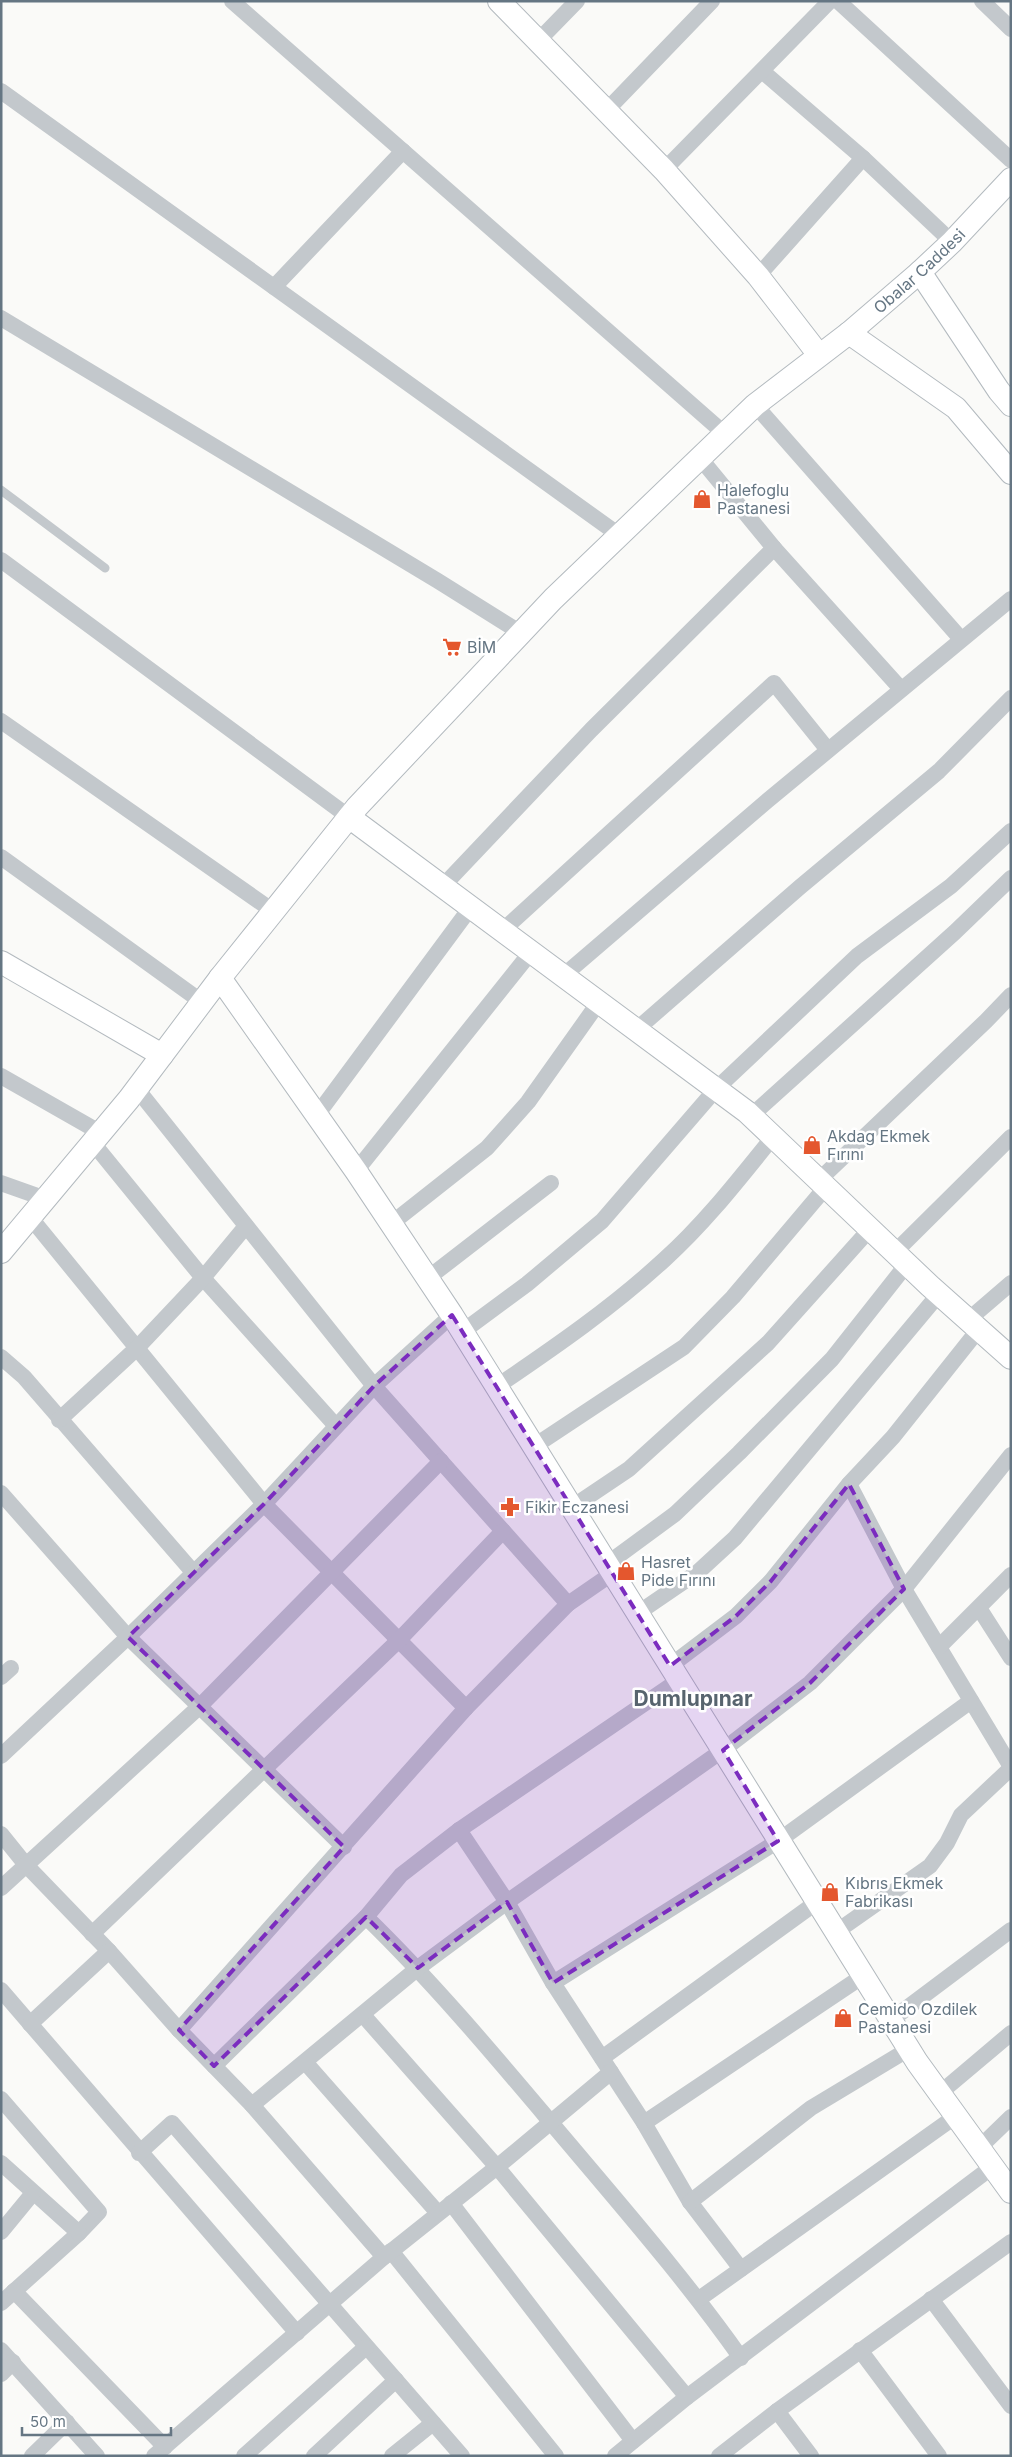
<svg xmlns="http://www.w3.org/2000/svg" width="1012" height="2457" font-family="Inter,sans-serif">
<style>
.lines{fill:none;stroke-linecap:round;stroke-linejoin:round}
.secondary-casing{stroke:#b3babf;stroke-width:24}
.lane{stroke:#c3c8cc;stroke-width:9}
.street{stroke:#c3c8cc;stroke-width:16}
.secondary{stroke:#fff;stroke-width:22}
.marked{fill:#7b2cbf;fill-opacity:0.2;stroke:#7b2cbf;stroke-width:4;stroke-dasharray:10 6;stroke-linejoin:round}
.labels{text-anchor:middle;stroke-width:5;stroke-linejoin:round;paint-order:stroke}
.street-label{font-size:16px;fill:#657683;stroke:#fff}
.poi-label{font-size:16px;fill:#657683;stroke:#fff;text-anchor:start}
.district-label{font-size:21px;font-weight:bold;fill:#57646e;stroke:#fff}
</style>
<rect width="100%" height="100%" fill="#fafaf8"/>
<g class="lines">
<g class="secondary-casing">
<g id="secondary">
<path d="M499,1l165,169 94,106 61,79"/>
<path d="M920,272l79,119 12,14"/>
<path d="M849,333l107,75 55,65"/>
<path d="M349,817l398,295 183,174 81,72"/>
<path d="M1,962l161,93"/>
<path d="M220,978l136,193 96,144 465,747 94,130"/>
<path id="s1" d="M1,1252l128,-153 91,-121 137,-171 164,-174 32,-34 202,-194 94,-72 71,-61 32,-30 59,-63"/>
</g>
</g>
<path class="lane" d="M1,490l104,78"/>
<g class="street">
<path d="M232,1l493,433"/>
<path d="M838,1l173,159"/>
<path d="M982,1l29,28"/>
<path d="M538,41l39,-40"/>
<path d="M762,71l101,87 89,84"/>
<path d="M1,91l618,444"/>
<path d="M606,111l106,-110"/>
<path d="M664,170l166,-169"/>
<path d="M758,276l105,-118"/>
<path d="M274,287l129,-136"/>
<path d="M1,318l437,263 83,52"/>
<path d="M755,405l206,234"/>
<path d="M700,458l74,90 127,141"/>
<path d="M1,560l348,257"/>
<path d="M1,721l272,190"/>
<path d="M1,857l201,145"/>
<path d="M443,886l148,-156 183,-182"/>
<path d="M502,931l272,-248 54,67"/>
<path d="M563,976l204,-175 244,-202"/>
<path d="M636,1030l164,-143 139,-116 72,-73"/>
<path d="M1,1076l100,57"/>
<path d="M137,1089l237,297 194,218"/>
<path d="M317,1115l154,-208"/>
<path d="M751,1116l204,-184 56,-54"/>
<path d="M93,1143l110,135 133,148"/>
<path d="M356,1171l175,-219"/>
<path d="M819,1180l167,-159 25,-26"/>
<path d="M1,1183l45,16"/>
<path d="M30,1217l234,287 202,204"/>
<path d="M392,1223l95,-75 41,-46 71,-100"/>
<path d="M895,1252l116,-115"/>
<path d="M428,1278l123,-95"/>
<path d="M968,1320l43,-37"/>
<path d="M462,1332l65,-48 75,-63 114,-132 141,-133 94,-70 60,-55"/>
<path d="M1,1357l23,20 169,195"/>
<path d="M496,1387c59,-40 117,-80 169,-128 40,-36 74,-80 108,-122"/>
<path d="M59,1420l78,-72 66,-70 43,-52"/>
<path d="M533,1447l151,-100 49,-50 93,-110"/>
<path d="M849,1484l55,105 107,178"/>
<path d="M1,1493l127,144 216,210"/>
<path d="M571,1508l58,-39 139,-126 102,-114"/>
<path d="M607,1564l68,-50 64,-61 93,-94 75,-95"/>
<path d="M979,1608l32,50"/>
<path d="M638,1613l60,-41 37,-34 204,-244"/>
<path d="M939,1647l72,-72"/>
<path d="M670,1666l66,-50 35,-35 78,-97 44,-47 86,-108"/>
<path d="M1,1677l10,-9"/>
<path d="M1,1756l127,-119 136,-133 110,-118 78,-71"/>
<path d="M459,1830l48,72 46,81 91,140 46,79 51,67"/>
<path d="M1,1834l25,31 83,86 70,79 73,75 132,152"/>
<path d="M1,1888l198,-181 242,-246"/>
<path d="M366,1917c73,71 138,150 204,228 59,70 118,138 171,213"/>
<path d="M836,1932l94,-66 17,-23 14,-28 50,-47"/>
<path d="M92,1934l307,-294 104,-109"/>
<path d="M553,1983l225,-142 193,-140"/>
<path d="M1,1990l296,343"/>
<path d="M363,2015l134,152 190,230"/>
<path d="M891,2020l120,-90"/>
<path d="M30,2024l79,-73"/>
<path d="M179,2030l287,-322 102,-104 45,-31"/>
<path d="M602,2058l215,-156"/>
<path d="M305,2062l133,151"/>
<path d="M214,2066l152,-149 35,-42 58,-45 220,-150"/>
<path d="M940,2093l71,-60"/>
<path d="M1,2099l98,113 -20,21 -78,70"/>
<path d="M252,2105l166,-137 89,-66 216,-152 87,-67 94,-94 107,-134"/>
<path d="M644,2123l219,-147"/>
<path d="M979,2148l32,-31"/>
<path d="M139,2153l33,-30 290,333"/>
<path d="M1,2163l78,70"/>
<path d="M690,2202l121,-94 98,-59"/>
<path d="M451,2203l182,238"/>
<path d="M1,2232l32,-39"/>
<path d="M391,2251l165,205"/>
<path d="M14,2291l151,156"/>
<path d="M699,2299l257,-183"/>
<path d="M931,2299l80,107"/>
<path d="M1,2350l96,106"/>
<path d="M860,2350l79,106"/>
<path d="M1,2374l12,-12"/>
<path d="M777,2411l34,45"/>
<path d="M32,2456l35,-34"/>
<path d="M154,2456l230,-199 113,-90 114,-95"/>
<path d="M244,2456l122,-109"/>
<path d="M314,2456l82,-76"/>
<path d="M392,2456l41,-33"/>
<path d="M615,2456l72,-59 305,-230"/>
<path d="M719,2456l58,-45 234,-169"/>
</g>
<use href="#secondary" class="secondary"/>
</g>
<path class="marked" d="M452,1315l218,351 66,-50 35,-35 78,-97 55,105 -94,94 -87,67 55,91 -225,142 -46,-81 -89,66 -52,-51 -152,149 -35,-36 165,-183 -216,-210 136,-133 110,-118z"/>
<defs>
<g id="shop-bare" transform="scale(1.5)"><path d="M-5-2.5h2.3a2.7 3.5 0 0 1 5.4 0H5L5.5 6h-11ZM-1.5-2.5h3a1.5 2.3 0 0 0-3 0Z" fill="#e4572e" stroke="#fff" stroke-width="2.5" paint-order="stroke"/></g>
<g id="supermarket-bare" transform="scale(1.5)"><path d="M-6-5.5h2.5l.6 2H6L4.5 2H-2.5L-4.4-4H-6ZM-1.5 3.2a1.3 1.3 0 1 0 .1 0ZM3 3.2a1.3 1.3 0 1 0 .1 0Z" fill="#e4572e" stroke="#fff" stroke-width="2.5" paint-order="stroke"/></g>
<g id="pharmacy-bare" transform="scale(1.5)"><path d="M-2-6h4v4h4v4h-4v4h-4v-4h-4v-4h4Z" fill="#e4572e" stroke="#fff" stroke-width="2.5" paint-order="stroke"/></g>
</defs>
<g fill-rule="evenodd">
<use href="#shop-bare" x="702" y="499"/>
<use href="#supermarket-bare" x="452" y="647"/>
<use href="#shop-bare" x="812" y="1145"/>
<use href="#pharmacy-bare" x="510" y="1507"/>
<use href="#shop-bare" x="626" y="1571"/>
<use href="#shop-bare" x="830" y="1892"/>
<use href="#shop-bare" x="843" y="2018"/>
</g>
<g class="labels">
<g class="street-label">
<text dy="6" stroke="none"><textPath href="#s1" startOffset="1348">Obalar Caddesi</textPath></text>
</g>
<g class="poi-label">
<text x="717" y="496">Halefoglu<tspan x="717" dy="18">Pastanesi</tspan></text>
<text x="467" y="653">BİM</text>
<text x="827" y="1142">Akdag Ekmek<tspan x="827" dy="18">Fırını</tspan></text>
<text x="525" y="1513">Fikir Eczanesi</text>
<text x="641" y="1568">Hasret<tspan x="641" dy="18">Pide Fırını</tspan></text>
<text x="845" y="1889">Kıbrıs Ekmek<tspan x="845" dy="18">Fabrikası</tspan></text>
<text x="858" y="2015">Cemido Ozdilek<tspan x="858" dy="18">Pastanesi</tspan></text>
</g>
<g class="district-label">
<text x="693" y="1706">Dumlupınar</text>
</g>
</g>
<rect width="1012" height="2457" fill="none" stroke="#657683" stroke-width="5"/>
<path d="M22 2427v8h149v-8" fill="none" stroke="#657683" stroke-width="2.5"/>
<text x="30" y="2427" font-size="15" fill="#657683" stroke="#ffffff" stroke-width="4" paint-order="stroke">50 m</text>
</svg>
